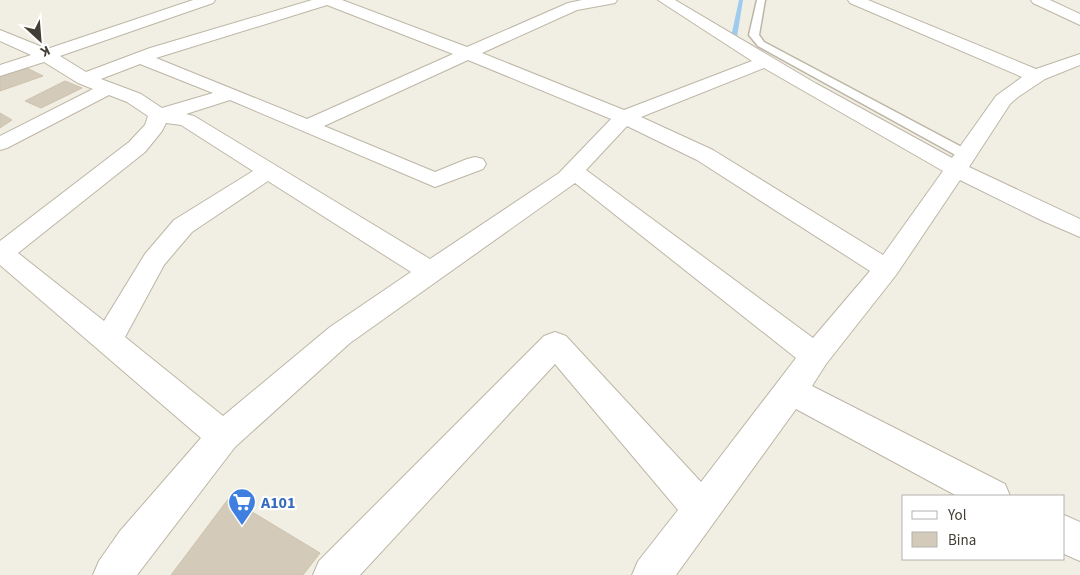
<svg xmlns="http://www.w3.org/2000/svg" width="1080" height="575" font-family="'Source Sans 3',sans-serif">
<style>
.lines{fill:none;stroke-linecap:round;stroke-linejoin:round}
.stream{fill:#9fcbee;fill-rule:evenodd}
.building{fill:#d3cab9;stroke:#cdc2ac}
.service-casing{stroke:#bdb6a6;stroke-width:3}
.minor-casing{stroke:#bdb6a6;stroke-width:2}
.service{fill:#fff;fill-rule:evenodd}
.minor{fill:#fff;fill-rule:evenodd}
.labels{text-anchor:middle;stroke-width:4.5;stroke-linejoin:round;paint-order:stroke}
.near-shop-label{font-size:16px;font-weight:bold;fill:#366cbe;stroke:#fff;text-anchor:start}
</style>
<rect width="100%" height="100%" fill="#f1eee3"/>
<g class="lines">
<path class="stream" d="M739,0h4l-6,37 7,6 -3,2 -10,-8z"/>
</g>
<g class="building">
<path d="M23,66l20,10 -43,15v-18z"/>
<path d="M65,81l17,7 -41,20 -16,-7z"/>
<path d="M0,113l12,7 -12,8z"/>
<path d="M229,498l91,55 -17,22h-132z"/>
</g>
<g class="lines">
<g class="service-casing">
<path id="service" d="M757,0h8l-6,35 5,7 207,110 1,3 -1,3h-10l-203,-112 -9,-11z"/>
</g>
<g class="minor-casing">
<g id="minor">
<path d="M193,0h22l-2,3 -153,53 26,16 64,-24 162,-48h30l125,47 101,-44 14,-3h35l-2,3 -5,1 -33,6 -95,43 142,57 128,-49 -94,-61h17l140,83 137,75 44,-62 26,-19 -172,-74 -2,-3h20l168,69 44,-15v11l-35,14 -27,18 -8,7 -41,63 111,52v18l-37,-16 -83,-41 -64,95 -70,89 -14,22 193,98 5,12h-53l-161,-87 -120,166h-44l6,-14 40,-51 -123,-146 -195,211h-47l6,-14 225,-225 11,-4 11,4 135,146 95,-124 -221,-175 -225,160 -115,104 -98,128h-44l6,-14 21,-30 81,-93 -201,-173v-24l129,-99 16,-17 3,-9 -21,-14 -18,-7 -102,53 -7,2v-14l93,-47 -15,-6 -34,-21 -44,14v-11l31,-10 -31,-14v-11l47,19zM327,5l126,49 -146,65 -151,-61zM468,60l143,59 -52,54 -129,86 -236,-143 -8,-2 44,-14 205,87 48,-18 3,-5 -3,-5 -8,-2 -8,2 -32,13 -111,-46zM140,64l73,29 -51,15 -21,-14 -40,-15zM764,68l179,103 -60,84 -170,-105 -72,-33zM166,123l15,2 72,46 -79,49 -29,34 -41,67 -86,-68 127,-101 17,-21zM627,126l70,34 173,111 -57,67 -227,-168zM268,181l143,91 -81,55 -107,89 -98,-79 39,-72 28,-33z"/>
<path d="M1031,0h19l30,14v11l-47,-22z"/>
<path d="M1064,515l16,7v39l-16,-7z"/>
</g>
</g>
<use href="#service" class="service"/>
<use href="#minor" class="minor"/>
</g>
<defs>
<g id="supermarket-pin" transform="scale(1.4375)"><path d="M0 17L-7.5 6A9.5 9.5 0 1 1 7.5 6Z" fill="#3f7fe0" stroke="#fff"/><path d="M-6-5.5h2.5l.6 2H6L4.5 2H-2.5L-4.4-4H-6ZM-1.5 3.2a1.3 1.3 0 1 0 .1 0ZM3 3.2a1.3 1.3 0 1 0 .1 0Z" fill="#fff"/></g>
</defs>
<g fill-rule="evenodd">
<use href="#supermarket-pin" x="242" y="502"/>
</g>
<g class="labels">
<g class="near-shop-label">
<text x="261" y="508">A101</text>
</g>
</g>
<rect x="902" y="495" width="162" height="65" fill="#ffffff" stroke="#b4b2ae"/>
<rect x="912" y="511" width="25" height="8" fill="#ffffff" stroke="#b4b2ae"/>
<text x="948" y="520" font-size="15" fill="#433e34">Yol</text>
<rect x="912" y="532" width="25" height="15" fill="#d3cab9" stroke="#b4b2ae"/>
<text x="948" y="545" font-size="15" fill="#433e34">Bina</text>
<g transform="translate(40 40) rotate(154)" stroke="#ffffff" stroke-width="4" paint-order="stroke">
<path d="M0-4L9 19L0 12L-9 19Z" fill="#433e34"/>
<text y="-8" font-size="14" font-weight="bold" text-anchor="middle" fill="#433e34">K</text>
</g>
</svg>
